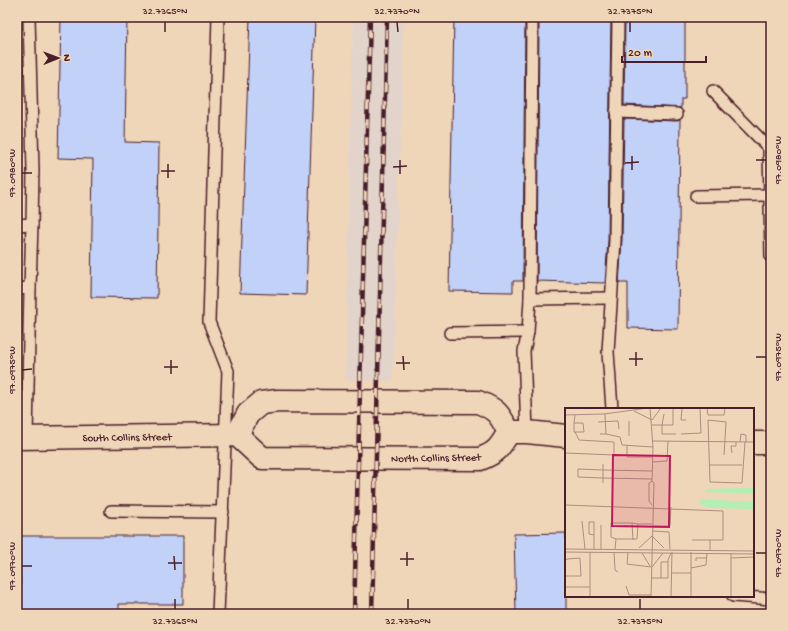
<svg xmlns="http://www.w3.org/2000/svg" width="788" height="631" font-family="'Gochi Hand',sans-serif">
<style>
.built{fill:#e2d4cb}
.building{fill:#c1d1f7;stroke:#4a1f2b}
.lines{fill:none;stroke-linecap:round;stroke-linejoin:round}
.service-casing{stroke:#4a1f2b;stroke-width:14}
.secondary-casing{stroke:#4a1f2b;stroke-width:25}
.service{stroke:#f0d6b8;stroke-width:11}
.secondary{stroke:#f0d6b8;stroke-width:22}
.rail-casing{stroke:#4a1f2b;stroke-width:4.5}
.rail{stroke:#f0d6b8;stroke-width:3;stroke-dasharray:9;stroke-linecap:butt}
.ticks{fill:none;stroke:#4a1f2b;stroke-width:1.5}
.labels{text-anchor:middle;stroke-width:3.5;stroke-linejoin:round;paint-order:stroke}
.street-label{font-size:11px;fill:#4a1f2b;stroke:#f0d6b8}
.inset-road{fill:none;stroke:#ae8d80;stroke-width:1}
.view{fill:#c2185b;fill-opacity:0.15;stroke:#c2185b;stroke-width:2}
.inset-edge{fill:none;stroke:#4a1f2b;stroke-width:2}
.neatline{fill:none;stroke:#4a1f2b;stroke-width:1.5}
.ticks-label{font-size:10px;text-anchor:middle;fill:#4a1f2b}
</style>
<rect width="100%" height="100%" fill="#f0d6b8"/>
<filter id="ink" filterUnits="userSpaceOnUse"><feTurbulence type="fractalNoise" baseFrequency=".025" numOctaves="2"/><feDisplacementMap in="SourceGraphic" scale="8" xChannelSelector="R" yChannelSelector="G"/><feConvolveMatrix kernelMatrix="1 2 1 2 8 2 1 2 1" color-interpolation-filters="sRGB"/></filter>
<g filter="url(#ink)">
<path class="built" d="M353,17h51l-11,364 -48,-1z"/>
<g class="building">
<path d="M61,17h66l-2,125 34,1 -2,155 -66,-1 2,-138 -35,-1z"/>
<path d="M250,17h65l-9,278 -66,-2z"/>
<path d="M454,17h71l-2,264h-10v11l-64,-1z"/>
<path d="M539,17h72l-3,223 -3,43 -68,-2z"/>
<path d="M625,17h60v82h-4v9l-57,-3z"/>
<path d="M624,119l53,2 3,-1 -2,209 -50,-1v-45h-9l3,-43z"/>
<path d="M566,533v81h-50l-2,-80z"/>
<path d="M20,536h163v68h-64v10h-98z"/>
</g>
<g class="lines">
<g class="service-casing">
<g id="service">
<path d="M29,17l4,153 -1,54"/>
<path d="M218,17l-9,305 19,49 -10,243"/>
<path d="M713,91l56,57"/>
<path d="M616,112l61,2"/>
<path d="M771,148h-2l2,109"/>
<path d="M696,196l73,-1"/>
<path d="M17,225l15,-1 -2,64"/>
<path d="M17,289l13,-1 -3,149"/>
<path d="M530,299l81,-1"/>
<path d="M450,333l78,-1"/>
<path d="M612,409l-4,-57 7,-112 3,-223"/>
<path d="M527,432l-3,-81 4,-19 2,-33 2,-282"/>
<path d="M111,511l112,1"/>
<path d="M733,596l38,3"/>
</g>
</g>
<g class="secondary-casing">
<g id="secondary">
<path d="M509,432h18l39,4"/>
<path d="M237,435l11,-21 13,-11 17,-2 200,1c20,8 21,12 31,30"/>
<path id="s1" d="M17,438l220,-3 25,23 218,1c18,-7 19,-11 29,-27"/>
<path d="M753,443h18"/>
</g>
</g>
<use href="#service" class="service"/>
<use href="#secondary" class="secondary"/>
<g class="rail-casing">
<g id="rail">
<path d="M354,614l16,-597"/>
<path d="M372,614l15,-597"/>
</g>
</g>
<use href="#rail" class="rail"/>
</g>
</g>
<path class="ticks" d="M165,22v10M397,22l1,10M630,22v10M632,156v14M400,160v14M756,160h10M625,163l14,-1M168,164v14M393,167l14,-1M161,171h14M22,173h10M636,352v14M403,356l1,14M756,357h10M629,359h14M171,360v14M396,363h14M164,367h14M22,370l10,-1M407,552v14M756,553h10M174,556l1,14M400,559h14M168,563h14M22,566h10M175,599v10M408,599v10M640,599v10"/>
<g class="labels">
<g class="street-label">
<text dy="4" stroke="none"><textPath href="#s1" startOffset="110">South Collins Street</textPath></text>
<text transform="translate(436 457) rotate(-1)" y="4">North Collins Street</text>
</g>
</g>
<g transform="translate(565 408)">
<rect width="189" height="189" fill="#f0d6b8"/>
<path d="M189,80v6l-49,-2 2,-3zM135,91l54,3v7l-44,-1 -10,-4z" fill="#b3eeb3"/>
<path class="inset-road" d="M85,0l3,39 -1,34 2,2 -3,114M117,0l-1,12h5M142,0l1,7h16l1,-7M69,3l18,9M99,6l-2,11h11v-17M0,7l39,-1 44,-6M87,12l9,-12M33,14l20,-1 1,8M9,15h9l1,9h-10v-9l1,-8M87,17h10v9h14M35,26h6l-1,-20M41,26l14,3 2,8 31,2M116,26l20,-1 -1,-25M64,28v-15M88,33l101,1M175,34l1,-8 5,1v7M62,38v11h26M0,45l49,2v-13l-35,-2 -4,-8M167,45l-1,-7h5v-4M159,47l2,-33 -18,-2 2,62 32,1 3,-41M88,54l14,-1 1,-20M144,57h33M87,71l-49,-1v-8l49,1M38,75v-5l-25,-1v-8l25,1v-6M0,97l158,6v29h-13v10M87,97l-3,-4v-18l3,-2M17,113l3,28M36,117v24M87,118h18l1,-19M87,123l17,1 1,17M29,127l-5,-1v-12h5v27M87,128l12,12M51,131l-5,-2v-14h21M68,132l-1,-17 6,1M127,132h18M74,140l13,-12M0,141l189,2M50,141l1,-10h21l1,-15h14M0,144l189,2M25,144v45M49,144l1,18 3,2M63,144l-1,12 24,3M77,145l8,13M166,150l23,-1M0,153l2,-2 13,-1 1,18h-16M131,153v-3h11M0,156v15M87,159l11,-14M126,160l15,-3 1,-12M107,165h19M86,170h17v-18l3,-7M96,170v-16h7M61,178l3,9h22M0,179h25M106,189l1,-45M126,189v-45M166,189v-44"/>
<path class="view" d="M48,47l57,1 -1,71 -57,-1z"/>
<rect width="189" height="189" class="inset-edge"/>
</g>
<rect width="788" height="631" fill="none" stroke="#f0d6b8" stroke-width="44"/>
<g transform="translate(58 58) rotate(89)" stroke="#f0d6b8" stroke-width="3" paint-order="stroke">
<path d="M0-3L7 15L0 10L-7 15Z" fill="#4a1f2b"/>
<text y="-6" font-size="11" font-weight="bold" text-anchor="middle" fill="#4a1f2b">N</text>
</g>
<path d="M622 56v6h84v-6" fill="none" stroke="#4a1f2b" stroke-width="2"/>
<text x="628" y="56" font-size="12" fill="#4a1f2b" stroke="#f0d6b8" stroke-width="3" paint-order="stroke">20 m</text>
<rect x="22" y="22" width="744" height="587" class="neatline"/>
<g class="ticks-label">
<text x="165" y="14">32.7365°N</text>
<text x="397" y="14">32.7370°N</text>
<text x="630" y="14">32.7375°N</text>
<text transform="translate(777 160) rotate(-90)" y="4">97.0980°W</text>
<text transform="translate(11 173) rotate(-90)" y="4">97.0980°W</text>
<text transform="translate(777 357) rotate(-90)" y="4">97.0975°W</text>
<text transform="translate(11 370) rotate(-90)" y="4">97.0975°W</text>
<text transform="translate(777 553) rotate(-90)" y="4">97.0970°W</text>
<text transform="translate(11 566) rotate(-90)" y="4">97.0970°W</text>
<text x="175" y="624">32.7365°N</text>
<text x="408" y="624">32.7370°N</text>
<text x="640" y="624">32.7375°N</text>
</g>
</svg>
